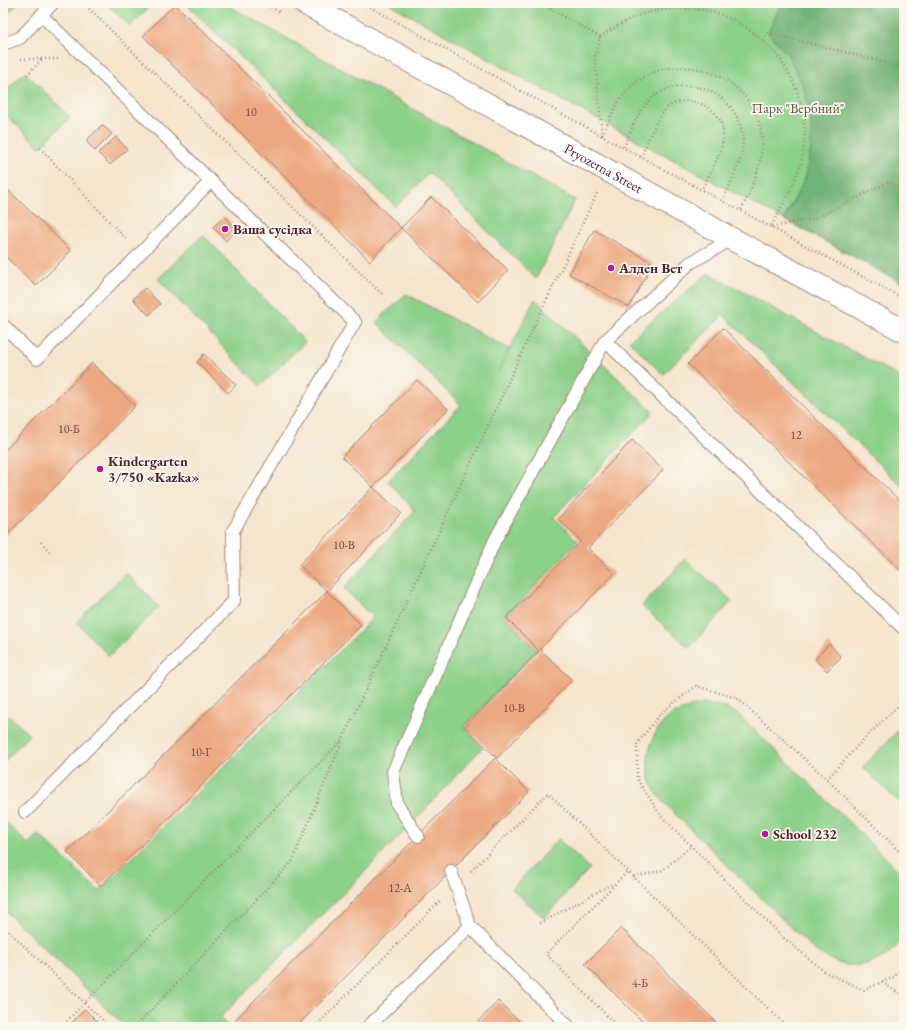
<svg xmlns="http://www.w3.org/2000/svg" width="907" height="1030" font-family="'EB Garamond',serif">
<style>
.green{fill:#8cd089;stroke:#6b785a}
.forest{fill:#71b275;stroke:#5e6850}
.building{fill:#eca982}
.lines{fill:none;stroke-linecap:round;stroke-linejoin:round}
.lane-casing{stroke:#a0827c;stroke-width:14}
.street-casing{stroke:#a0827c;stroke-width:24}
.path{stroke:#a0827c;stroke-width:2.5;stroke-dasharray:1 3;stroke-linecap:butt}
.lane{stroke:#fff;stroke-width:12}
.street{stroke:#fff;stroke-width:22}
.poi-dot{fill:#b5179e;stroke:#fbf7ec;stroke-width:1.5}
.labels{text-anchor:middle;stroke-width:3.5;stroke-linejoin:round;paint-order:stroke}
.number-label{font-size:12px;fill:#724241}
.park-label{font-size:14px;fill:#5e5447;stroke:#fbf7ec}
.street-label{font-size:14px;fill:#4a1f2b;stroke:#fbf7ec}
.poi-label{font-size:14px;font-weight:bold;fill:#4a1f2b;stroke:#fbf7ec;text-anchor:start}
</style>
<rect width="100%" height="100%" fill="#fbf7ec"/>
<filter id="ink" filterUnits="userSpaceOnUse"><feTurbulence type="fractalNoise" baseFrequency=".025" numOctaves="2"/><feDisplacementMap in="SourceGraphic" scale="8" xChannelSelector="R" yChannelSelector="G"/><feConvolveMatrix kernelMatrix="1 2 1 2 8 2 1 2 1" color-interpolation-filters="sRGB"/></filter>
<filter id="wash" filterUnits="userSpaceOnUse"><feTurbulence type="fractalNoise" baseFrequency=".012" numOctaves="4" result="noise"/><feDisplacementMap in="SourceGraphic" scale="16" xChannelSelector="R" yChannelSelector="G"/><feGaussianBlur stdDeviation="0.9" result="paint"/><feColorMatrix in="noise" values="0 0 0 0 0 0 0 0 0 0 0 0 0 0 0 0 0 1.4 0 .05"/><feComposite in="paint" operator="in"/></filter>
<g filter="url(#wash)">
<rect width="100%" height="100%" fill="#f6e5ce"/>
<g class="green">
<path d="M3,3h15l-15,16z"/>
<path d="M106,3h47l-23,23z"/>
<path d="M185,3h39l351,197 -39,79 -107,-106 -33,34z"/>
<path d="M388,3h516v281l-344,-185z"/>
<path d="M25,72l45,45 -30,31 -37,-36v-19z"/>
<path d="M203,235l102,107 -45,44 -102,-107z"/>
<path d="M708,273l196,106v109l-181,-173 -60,60 -34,-34z"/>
<path d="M406,294l103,55 -10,21 36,-71 118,113 -99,105 24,24 -73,77 32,32 -73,77 18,21 -82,88 -180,182 9,9h-103l-123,-118v-89l25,24 10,-10 61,57 274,-273 -29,-30 71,-77 -27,-30 73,-76 -85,-83z"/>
<path d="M685,559l47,42 -43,47 -47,-42z"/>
<path d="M126,573l33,34 -50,49 -33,-34z"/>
<path d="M703,704l19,2 17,9 161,157 4,8c0,11 2,48 -1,56 -8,20 -36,32 -57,29 -13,-3 -23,-9 -33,-16l-148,-145c-3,-5 -8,-9 -11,-15 -12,-22 -6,-55 14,-71 11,-8 22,-11 35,-14z"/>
<path d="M3,710l26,25 -26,28z"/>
<path d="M904,724v83l-41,-40z"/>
<path d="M558,839l32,29 -46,50 -32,-29z"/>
</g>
<path class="forest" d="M781,3h123v281l-120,-65 21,-40 6,-31v-32l-9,-32 -13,-28 -21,-23z"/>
<g id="blocks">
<g class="building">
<path d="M175,4l226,224 -31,33 -227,-225z"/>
<path d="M102,125l10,9 -17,17 -9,-10z"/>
<path d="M116,137l11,12 -17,16 -12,-12z"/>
<path d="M3,185l68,66 -35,35 -33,-32z"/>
<path d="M431,197l77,73 -30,32 -77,-74z"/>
<path d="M225,216l12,14 -11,11 -13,-14z"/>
<path d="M594,230l59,33 -24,44 -60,-33z"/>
<path d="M145,288l15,16 -11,11 -16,-16z"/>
<path d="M723,328l181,177v69l-216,-210z"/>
<path d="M204,354l32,31 -8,8 -31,-31z"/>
<path d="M92,363l43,43 -130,131 -2,-2v-83z"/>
<path d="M417,380l31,29 -75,78 -31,-30z"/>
<path d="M632,440l31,30 -75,78 26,26 -74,75 32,31 -75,78 -32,-31 74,-76 -33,-33 75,-77 -23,-22z"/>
<path d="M373,487l28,26 -74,78 -28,-26z"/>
<path d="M327,591l34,34 -260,261 -34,-34z"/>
<path d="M829,644l12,13 -14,14 -12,-12z"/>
<path d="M495,758l34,34 -233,235h-54l-7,-7z"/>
<path d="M621,928l100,99h-73l-63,-63z"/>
<path d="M498,1001l27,26h-52z"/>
<path d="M85,1009l18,18h-35z"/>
</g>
</g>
</g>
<g filter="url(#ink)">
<use href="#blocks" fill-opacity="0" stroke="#a0827c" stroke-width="1"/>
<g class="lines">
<g class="lane-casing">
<g id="lane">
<path d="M3,44l17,-6 33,-35"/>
<path d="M3,325l34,34 174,-178"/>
<path d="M605,341l299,288"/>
<path d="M25,812l209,-211 -1,-70 122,-209 -314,-307"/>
<path d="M418,836l-21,-32 -4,-32 102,-232 110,-199 85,-78 42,-24"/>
<path d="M451,871l19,55 99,101"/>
<path d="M368,1027l102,-101"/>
</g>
</g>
<g class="street-casing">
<g id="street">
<path id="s1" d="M304,3l428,236 172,92"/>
</g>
</g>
<g class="path">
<path d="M83,3l301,293"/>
<path d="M264,3l17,10"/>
<path d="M363,3l239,133 302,163"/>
<path d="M540,3l60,34"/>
<path d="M763,40l5,-7 136,34"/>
<path d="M21,59h37"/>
<path d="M27,75l15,-16"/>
<path d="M602,135c9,-18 16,-38 32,-51 49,-40 129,-4 128,61 -1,23 -11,44 -21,65"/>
<path d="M602,136l-7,-78 5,-21c17,-11 35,-23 55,-26 18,-3 39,-4 57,1 58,16 98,74 92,134 -3,29 -20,55 -33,81"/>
<path d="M624,147c7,-16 13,-36 27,-48 29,-26 78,-11 89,26 1,4 3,8 3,12 1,22 -12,43 -20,63"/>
<path d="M40,148l86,91"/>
<path d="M641,157c7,-15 14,-39 26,-49 23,-18 59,1 56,30 -1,16 -14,36 -21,51"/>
<path d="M772,227l44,-9 72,-36 16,8"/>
<path d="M41,542l11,12"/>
<path d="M827,779l37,-40 40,-39"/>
<path d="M904,856l-77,-77 -90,-81 -41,-12 -35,27 -24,31v35l24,37 124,123 40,33 39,18 30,-13 10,-11"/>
<path d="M471,871l77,-78 239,234"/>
<path d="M634,877l29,-7 28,-24"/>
<path d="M540,923l74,-40"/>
<path d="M3,926l107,101"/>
<path d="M882,982l22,15"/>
<path d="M61,1027l282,-288 186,-402 69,-146"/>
<path d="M135,1027l157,-165 50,-121"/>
<path d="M315,1027l125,-126"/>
<path d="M618,1027l-72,-73 82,-83"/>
</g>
<use href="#lane" class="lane"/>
<use href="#street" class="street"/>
</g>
</g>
<g class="poi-dot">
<circle cx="225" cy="229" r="4"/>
<circle cx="611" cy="268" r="4"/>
<circle cx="100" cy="469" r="4"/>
<circle cx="765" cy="834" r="4"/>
</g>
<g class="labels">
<g class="number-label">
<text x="251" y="116">10</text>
<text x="69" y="433">10-Б</text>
<text x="796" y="439">12</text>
<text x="344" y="549">10-В</text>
<text x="514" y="712">10-В</text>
<text x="201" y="756">10-Г</text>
<text x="400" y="892">12-А</text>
<text x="640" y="987">4-Б</text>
</g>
<g class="park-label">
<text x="798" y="113">Парк "Вербний"</text>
</g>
<g class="street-label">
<text dy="5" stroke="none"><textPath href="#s1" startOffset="342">Pryozerna Street</textPath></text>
</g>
<g class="poi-label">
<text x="233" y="234">Ваша сусідка</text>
<text x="619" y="273">Алден Вет</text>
<text x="108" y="466">Kindergarten<tspan x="108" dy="16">3/750 «Kazka»</tspan></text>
<text x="773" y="839">School 232</text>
</g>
</g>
<rect width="907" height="1030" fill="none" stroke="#fbf7ec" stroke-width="16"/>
</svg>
